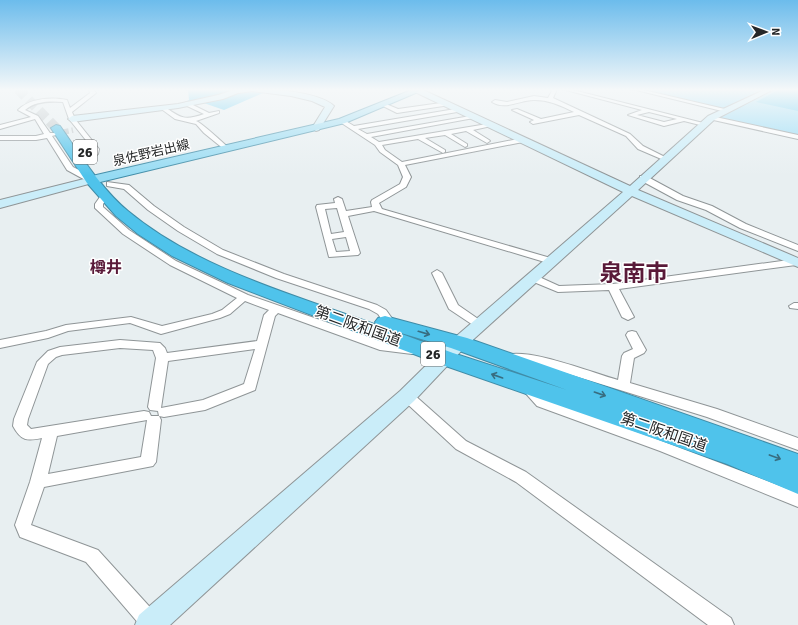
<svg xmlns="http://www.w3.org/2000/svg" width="798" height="625" font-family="Signika,'Noto Sans JP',sans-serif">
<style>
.green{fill:#91daf6}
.water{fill:#52c8f1}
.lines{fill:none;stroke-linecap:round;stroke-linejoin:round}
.street-tunnel{stroke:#c1c7c9;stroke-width:5.5;stroke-dasharray:5.5 3;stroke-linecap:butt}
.highway-tunnel{stroke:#c1c7c9;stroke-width:10;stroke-dasharray:10 5;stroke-linecap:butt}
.street-casing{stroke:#8f9597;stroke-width:2}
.secondary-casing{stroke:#8f9597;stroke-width:2}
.primary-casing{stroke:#408ca7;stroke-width:2}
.highway-casing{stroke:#408ca7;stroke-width:2}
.street{fill:#fff;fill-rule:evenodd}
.secondary{fill:#caedf9;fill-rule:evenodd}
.primary{fill:#95dbf3;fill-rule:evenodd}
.highway{fill:#4fc3eb;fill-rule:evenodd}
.oneway{stroke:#386d80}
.labels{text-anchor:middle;stroke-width:3;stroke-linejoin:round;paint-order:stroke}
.far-street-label{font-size:13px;fill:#252728;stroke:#fff}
.shield{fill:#fff;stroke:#666868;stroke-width:1}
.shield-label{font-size:14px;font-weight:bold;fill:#252728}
.street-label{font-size:15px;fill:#252728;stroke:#fff}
.neighbourhood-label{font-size:16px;font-weight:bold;fill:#5a1a39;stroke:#fff}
.town-label{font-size:23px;font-weight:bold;fill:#5a1a39;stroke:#fff}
</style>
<rect width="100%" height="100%" fill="#e8eff1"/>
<path class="green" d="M637,89h161v47l-82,-18 12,-7z"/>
<g class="water">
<path d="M188,89h74l1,4 -39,17 -26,-9 -17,3 8,-4z"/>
<path d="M780,89h18v22l-42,-9z"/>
</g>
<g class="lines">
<path class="street-tunnel" d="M55,134l18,-4"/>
<path class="highway-tunnel" d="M18,89l38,39"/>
<g class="street-casing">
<g id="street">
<path d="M89,89h7l-2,1 2,3 -24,19 3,7 24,30 -1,5 -6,5 -5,-1 5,-5 1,-4 -24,-30 -6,-17c-13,-1 -28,-1 -38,8l13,6 12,17h6v2l-4,1 21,31 22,11v4h-6l-22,-12 -20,-32 -11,2h-36v-4h36l8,-2 -9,-15 -35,10v-4l31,-8 -13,-7c12,-12 33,-13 49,-10l3,8 20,-15z"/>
<path d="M553,89h4l-4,9 77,36 13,12 26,13 -3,2 -28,-12 -12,-13 -47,-21 -46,9 -3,-2 4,-2 -22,-10 5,-1 24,10 33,-7c-13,-6 -24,-12 -39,-12 -14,-1 -29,11 -43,2l3,-2 12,2 27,-6 14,2z"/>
<path d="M562,89h7l138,35 -3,2 -20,-5 -20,5 -36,-11 14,-5zM649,112l28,7 -13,3 -27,-7z"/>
<path d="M632,89h7l90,21 -3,2z"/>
<path d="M187,102l22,11 10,-2v2l-23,8c5,1 27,22 33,27v2h-4l-21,-17 -8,-9 -21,-5 -15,-11 5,-1c16,11 19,14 39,7l-19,-9v-2z"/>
<path d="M448,102l2,1v2l-53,8 -16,-8 5,-1 12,5z"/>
<path d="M461,108l3,2 -1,1 -105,18 9,5 109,-19 3,2 -108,20 8,5 114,-19 3,2 -23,5 16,10 1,1 -3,2 -21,-12 -15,3 16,10v2l-2,1 -20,-12 -20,3 20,12v2l-2,1 -25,-14 -36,6 3,5 17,12 121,-24 3,2 -3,2 -118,23 6,12 -5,10 -27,16 3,6 172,50 2,2 -2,2h-6l-174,-52 -26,5 12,37 -2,2 -29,2 -13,-50 1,-2 18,-2 -1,-4 4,-2 4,2 4,12 26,-4 -1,-5 1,-2 28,-16 3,-7 -5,-12 -18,-13 -5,-7 -35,-23v-2h4l10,6zM337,208l7,24 -13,2 -6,-25zM346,237l4,14 -14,1 -4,-13z"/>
<path d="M711,116l87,19v4l-89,-20v-2z"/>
<path d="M640,176h6l37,20 29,10 34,18 52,21v6l-58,-23 -34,-18 -29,-10 -37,-20z"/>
<path d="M107,182l22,3 25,21 30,21 39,23 61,24 93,31 9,5 10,14 -2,2h-8l-8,-12 -9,-5 -93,-31 -59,-24 -39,-23 -30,-21 -24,-21 -17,-3z"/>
<path d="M102,194h3l4,2 -6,8v3l26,23 47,31 72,34 138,48 26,3 4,1 2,3 -2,3 -4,1 -32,-4 -102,-37 -3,3 -20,74 -50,20 -41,7 -5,-1 -1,-5 -8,-1 -2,-3 8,-49 -3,-8 -33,-2 -58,7 -6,2 -8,7 -20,55 -1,6 4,4 113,-18 5,1 2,4h8l2,4 -5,42 -3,4 -109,21 -13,38 67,25 60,66 3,7 -1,2h-20l-54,-63 -66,-25 -5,-12 15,-43 12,-44c-15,3 -21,3 -29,-12l1,-7 23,-57 11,-11 12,-4 60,-7 40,3 5,5 2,5 90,-12 7,-26 5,-5 -24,-9 -15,13 -10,4 -59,16 -31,-11 -62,8 -20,7 -48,10v-8l46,-9 20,-6 65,-8 31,9 50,-12 10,-4 15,-12 -67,-33 -47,-31 -28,-26v-4zM255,349l-11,35 -41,16 -42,8 7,-47zM147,420l-6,37 -93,17 9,-38z"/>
<path d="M796,259l2,1v4l-2,1 -177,24 15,28 -6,3 -6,-3 -13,-27 -51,2 -29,-12 -1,-2 5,-3 4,1 22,10 54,-2z"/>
<path d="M437,270l5,3 16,32 26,18 2,2 -2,2h-8l-27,-18 -17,-36z"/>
<path d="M794,303h4v6l-8,-1 -1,-2z"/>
<path d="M632,331l4,1 10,18 -2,3 -10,5 -4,25 87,26 81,29v12l-91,-33 -177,-55 -25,-1 -2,-3 2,-3c26,-7 85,17 113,25l4,-24 2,-3 9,-4 -7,-14 2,-3z"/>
<path d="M527,382c11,4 15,16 26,20 82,29 164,59 245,91v14l-138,-56 -123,-45 -17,-19 2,-3z"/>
<path d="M407,391l5,2 54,48 60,31 205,146 3,7h-26l-192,-143 -60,-33 -54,-50 -2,-3 2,-3z"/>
</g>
</g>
<g class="secondary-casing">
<g id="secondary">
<path d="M237,89c23,-1 80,1 97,17l-15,24 -3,1 -4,-3 13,-21 -13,-6 -21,-5 -39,-5 -14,2 -15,6 -45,9 -106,14 -4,-3 4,-3 106,-12 40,-9z"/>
<path d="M415,89h6l209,97 78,-70 58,-27h8l-60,31 -76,70 160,68v9l-166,-71 -167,151 -51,54 -244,224h-35l4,-10 261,-224 53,-52 170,-147 -208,-100z"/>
<path d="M92,177l4,1 1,2 -1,2 -96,26v-8z"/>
</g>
</g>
<g class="primary-casing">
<path id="primary" d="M414,89h11l-80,34 -253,61 -4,-1 -2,-3 2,-3 4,-1 247,-57z"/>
</g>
<g class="highway-casing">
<path id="highway" d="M56,125l4,1c19,27 42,64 68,85 68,57 166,84 249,114l-2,-3 3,-4 7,-2 82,22 331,116v40l-71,-30 -290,-101 -209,-80 -56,-27 -34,-22 -22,-18 -29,-33 -36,-55zM391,330l60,18 116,42 -114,-37z"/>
</g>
<use href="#street" class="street"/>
<use href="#secondary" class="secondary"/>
<use href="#primary" class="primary"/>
<use href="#highway" class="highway"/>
</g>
<defs><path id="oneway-shaft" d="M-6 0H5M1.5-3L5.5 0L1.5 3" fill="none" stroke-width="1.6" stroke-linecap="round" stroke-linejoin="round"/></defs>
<g class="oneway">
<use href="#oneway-shaft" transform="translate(424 333) rotate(16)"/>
<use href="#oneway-shaft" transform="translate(497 376) rotate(-161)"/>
<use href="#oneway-shaft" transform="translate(600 394) rotate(19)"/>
<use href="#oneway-shaft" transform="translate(775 457) rotate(20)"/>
</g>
<linearGradient id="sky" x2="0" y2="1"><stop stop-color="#6cbcec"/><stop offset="0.51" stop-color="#f5f8f9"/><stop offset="1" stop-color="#f5f8f9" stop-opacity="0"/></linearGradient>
<rect width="798" height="176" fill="url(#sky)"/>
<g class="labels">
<g class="far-street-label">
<text transform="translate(151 152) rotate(-13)" y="5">泉佐野岩出線</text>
</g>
<g class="shield">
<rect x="73" y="140" width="24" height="24" rx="3"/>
<rect x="421" y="342" width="24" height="24" rx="3"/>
</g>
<g class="shield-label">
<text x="85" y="157">26</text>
<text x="433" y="359">26</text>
</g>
<g class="street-label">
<text transform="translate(358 326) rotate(20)" y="5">第二阪和国道</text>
<text transform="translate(664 432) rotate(19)" y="5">第二阪和国道</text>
</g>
<g class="neighbourhood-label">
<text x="106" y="273">樽井</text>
</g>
<g class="town-label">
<text x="634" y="281">泉南市</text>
</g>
</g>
<g transform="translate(766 32) rotate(89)" stroke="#ffffff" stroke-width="3" paint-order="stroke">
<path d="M0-3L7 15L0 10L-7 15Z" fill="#252728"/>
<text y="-6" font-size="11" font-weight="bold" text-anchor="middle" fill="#252728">N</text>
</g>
</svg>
